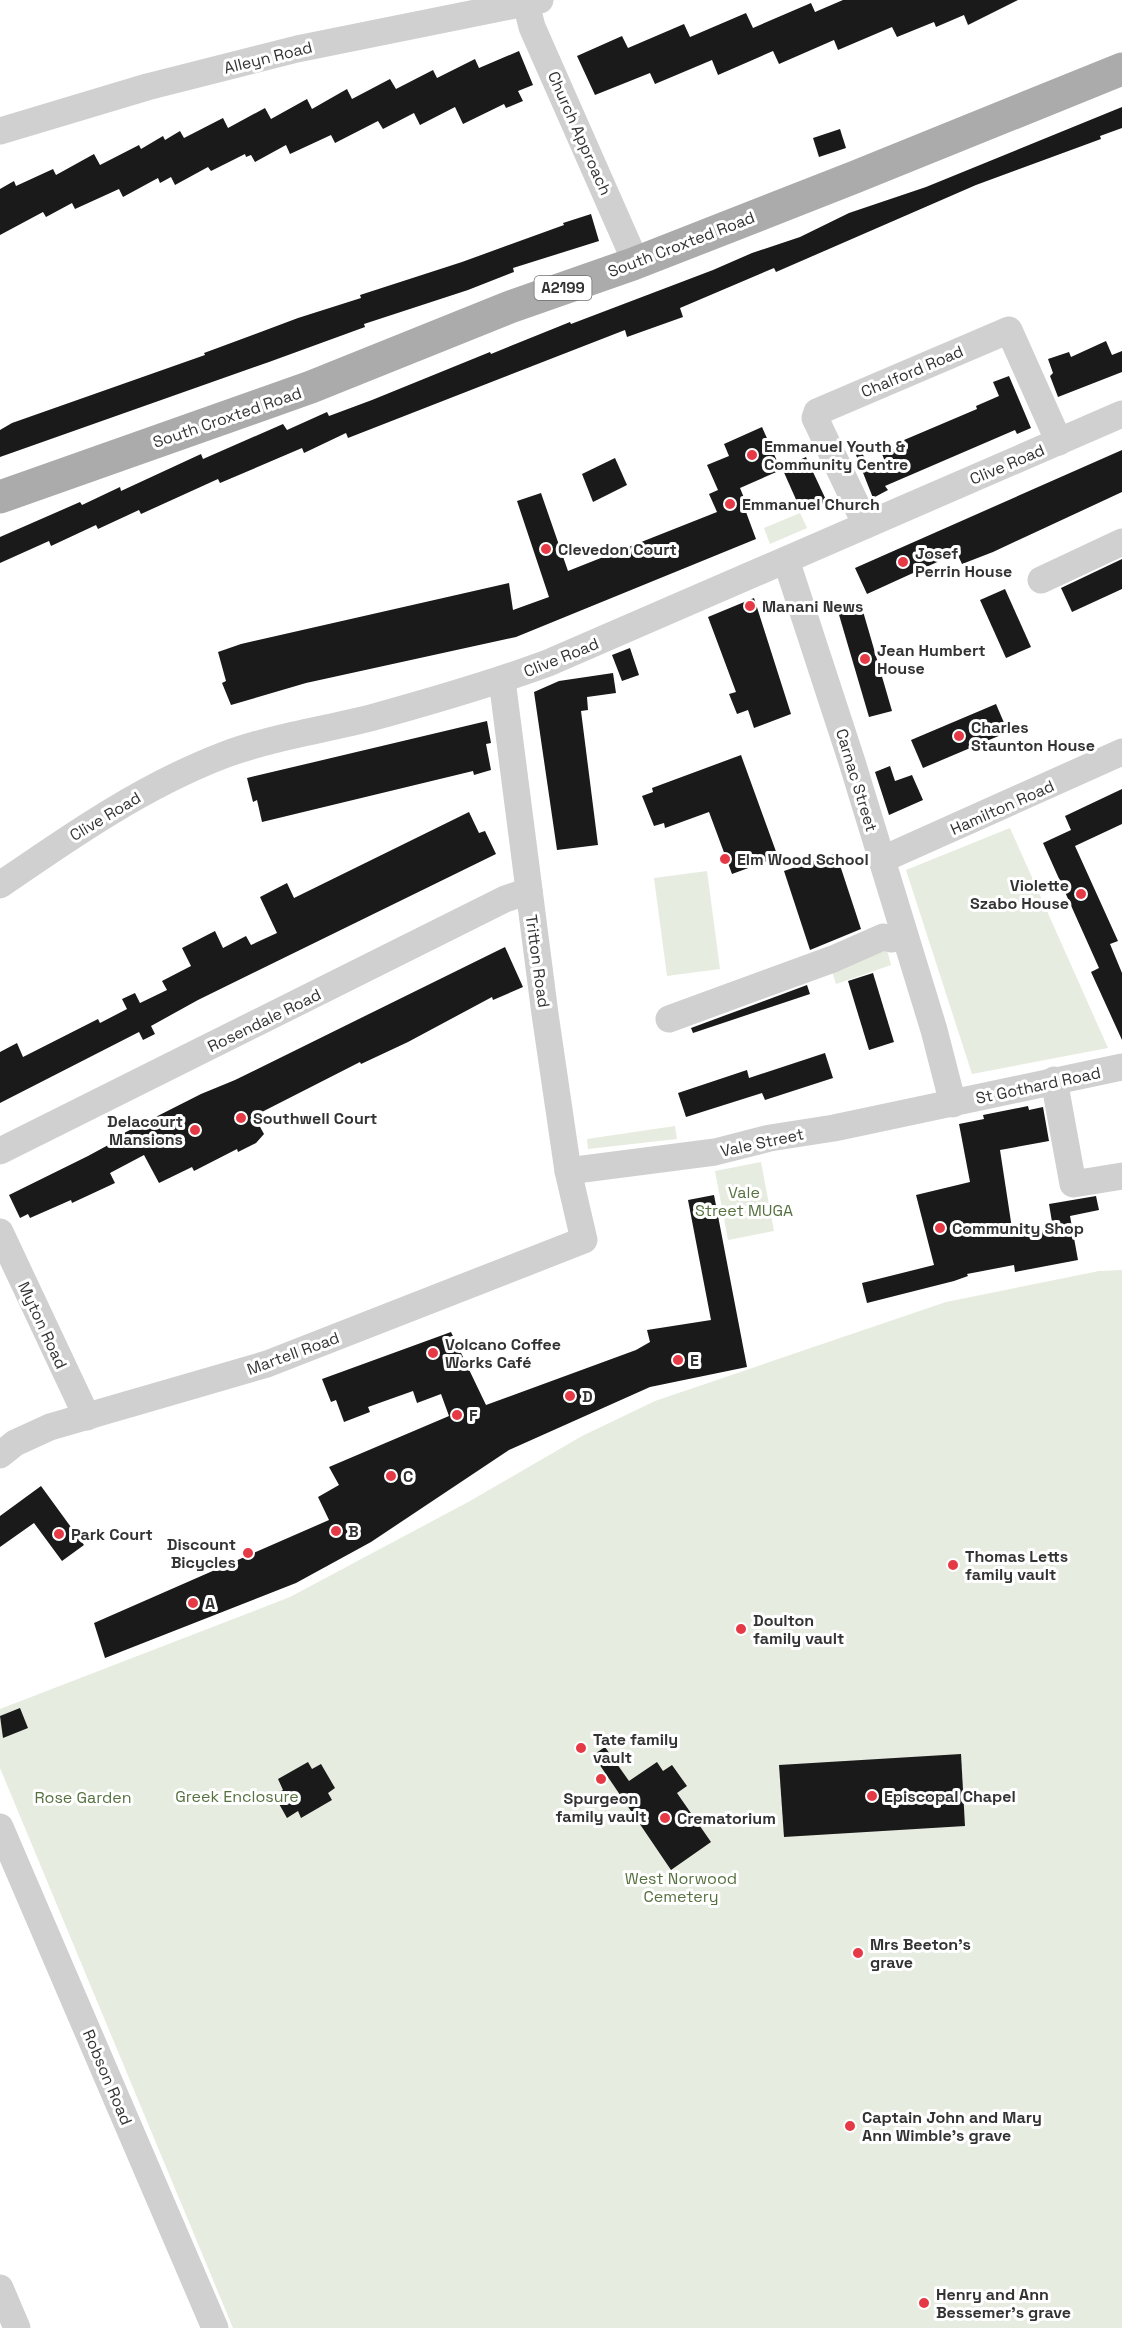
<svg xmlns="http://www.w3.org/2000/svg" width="1122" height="2328" font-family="'Space Grotesk',sans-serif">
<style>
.green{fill:#e6ecdf}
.building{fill:#1a1a1a}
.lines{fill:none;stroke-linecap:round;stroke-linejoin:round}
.minor{stroke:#d0d0d0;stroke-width:27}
.major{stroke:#ababab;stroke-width:33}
.poi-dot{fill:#e63946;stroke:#fff;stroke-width:2}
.labels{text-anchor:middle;stroke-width:6;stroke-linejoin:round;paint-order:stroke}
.shield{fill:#fff;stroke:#707070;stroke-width:1.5}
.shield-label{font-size:15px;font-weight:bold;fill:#333}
.street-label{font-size:16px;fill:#333;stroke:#fff}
.poi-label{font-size:16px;font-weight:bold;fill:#333;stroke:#fff;text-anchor:start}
.park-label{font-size:16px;fill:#56703f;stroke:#fff}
</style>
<rect width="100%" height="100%" fill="#fff"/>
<g class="green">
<path d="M800,513l7,15 -37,16 -6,-16z"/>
<path d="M1010,828l98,220 -136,26 -66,-204z"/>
<path d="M707,871l13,98 -53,7 -13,-98z"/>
<path d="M887,950l4,15 -55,19 -4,-13z"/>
<path d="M675,1126l2,13 -89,10 -1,-10z"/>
<path d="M761,1162l13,69 -46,9 -13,-69z"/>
<path d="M1122,1270v1058h-889l-233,-560v-59l290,-112 180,-96 112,-65 73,-35 291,-99 153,-31z"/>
</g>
<g class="building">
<path d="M843,0h175l-50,25 -4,-10 -28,12 -2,-5 -37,15 -5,-10 -54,23 -4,-10 -55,24 -6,-13 -55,24 -6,-15 -57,24 -5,-11 -55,22 -18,-39 45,-20 6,12 56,-24 6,13 56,-24 7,15 58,-25 4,9z"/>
<path d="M519,51l14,34 -15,6 5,10 -17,7 -2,-4 -41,20 -8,-17 -35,18 -6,-12 -31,16 -5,-8 -43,22 -4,-8 -41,19 -4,-9 -31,17 -4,-7 -5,2 -1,-3 -34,17 -3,-4 -33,18 -4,-8 -11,6 -2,-5 -35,19 -4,-8 -44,20 -3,-6 -26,14 -3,-5 -43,23v-46l14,-8 2,5 37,-17 3,6 38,-21 6,11 39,-20 2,4 22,-13 2,4 15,-9 4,7 39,-20 5,10 37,-20 6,11 36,-20 5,10 35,-20 5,10 38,-20 6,10 37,-19 4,8 38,-19 4,9z"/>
<path d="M1122,107v21l-22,8 1,3 -125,46 -200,87 -2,-4 -94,40 3,9 -56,20 -2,-7 -277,108 -2,-5 -42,20 -2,-5 -82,35 -2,-4 -77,35 -2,-4 -41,19 -2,-4 -45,21 -2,-5 -49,22v-26l80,-35 2,3 38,-18 1,4 80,-37 2,5 80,-35 4,6 40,-18 2,4 43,-16 118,-48 1,2 79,-32 1,2 142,-54 39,-17 48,-16 49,-24 77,-26z"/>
<path d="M840,129l6,19 -27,9 -6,-19z"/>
<path d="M591,214l8,27 -86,27 1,4 -46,18 -104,34 1,3 -96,35 -269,95v-27l12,-7 193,-68 -1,-2 94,-35 63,-20 -1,-3 102,-33 102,-37 -1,-2z"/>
<path d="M1106,341l6,14 10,-4v21l-64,25 -8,-21 3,-3 -5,-14 21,-7 2,5z"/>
<path d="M1009,376l22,52 -14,6 -2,-4 -130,56 3,4 -15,8 -17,-43 5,-3 12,17 13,-5 -4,-10 23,-10 -1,-4 73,-31 -1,-3 23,-10 -6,-14z"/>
<path d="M762,427l19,43 -41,18 9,22 -3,2 10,27 -240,98 -210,46 -75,22 -9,-22 4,-2 -8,-29 23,-8 268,-61 4,27 36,-13 -32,-96 24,-8 27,78 149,-59 -8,-18 9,-4 -11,-25 22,-9 -5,-12z"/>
<path d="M1122,450v42l-129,60 -31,12 -5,-11 -90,41 -12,-26z"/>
<path d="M806,457l21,45 -25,11 -20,-45z"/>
<path d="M615,458l12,27 -34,17 -11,-28z"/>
<path d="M1122,559v30l-50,23 -11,-24z"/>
<path d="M1005,589l26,58 -25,11 -26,-58z"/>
<path d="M754,598l37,116 -37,14 -6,-18 -11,4 -8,-20 7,-2 -28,-75z"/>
<path d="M860,601l32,110 -23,6 -32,-109z"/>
<path d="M630,648l9,27 -17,6 -10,-26z"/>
<path d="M613,673l3,20 -29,4 1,13 -7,1 17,134 -41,5 -23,-158 25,-11z"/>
<path d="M996,704l12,28 -85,36 -12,-28z"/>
<path d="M487,721l4,22 -5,1 5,26 -17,5 -1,-4 -211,51 -5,-22 -4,2 -6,-24z"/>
<path d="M741,755l37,102 -46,17 -23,-62 -44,16 -1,-5 -10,3 -12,-30 11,-4 -1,-4z"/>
<path d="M890,766l5,15 17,-6 11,25 -34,15 -14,-43z"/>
<path d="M1122,789v35l-47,22 43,95 -8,3 12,29v67l-31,-68 8,-4 -56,-125 28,-13 -6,-14z"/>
<path d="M469,812l10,21 6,-2 11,23 -298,146 -47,26 4,8 -12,6 -4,-8 -139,71v-51l17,-9 6,14 75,-38 2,4 27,-14 -5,-10 13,-6 5,10 27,-13 -5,-9 29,-15 -9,-18 33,-17 8,17 23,-12 5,9 26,-12 -17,-36 27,-14 7,15z"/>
<path d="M836,853l25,76 -51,21 -26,-79z"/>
<path d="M505,947l18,40 -30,13 -1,-3 -84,45 -47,22 -1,-2 -106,54 10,18 -8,9 -18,9 -1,-3 -43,22 -2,-4 -33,16 -15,-28 -34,18 5,10 -43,20 -1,-3 -41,18 -2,-4 -8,4 -11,-23 79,-39 35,-19 -1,-3 79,-40 34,-14z"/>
<path d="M873,973l21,69 -25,8 -21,-69z"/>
<path d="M807,985l3,9 -117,39 -2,-5z"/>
<path d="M825,1053l8,25 -68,22 -3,-7 -76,24 -8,-24 69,-23 2,8z"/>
<path d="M1028,1106l1,4 14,-3 6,34 -49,9 13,85 40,-7 -4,-24 47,-8 3,14 -29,6 8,44 -63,12 -1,-7 -47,9 1,2 -14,5 -87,22 -5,-20 72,-18 -18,-70 54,-13 -11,-58 25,-5 -1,-4z"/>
<path d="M714,1195l33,172 -97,20 -141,63 -138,92 -75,41 -191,75 -11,-35 235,-103 -11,-23 21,-12 -10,-18 120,-51 -8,-22 -24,9 -4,-12 -45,16 2,5 -26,10 -8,-22 -5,2 -9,-23 129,-47 35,73 150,-55 14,-8 -3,-12 64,-10 -23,-120z"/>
<path d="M41,1486l43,59 -22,16 -28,-38 -34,24v-31z"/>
<path d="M20,1708l8,20 -25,10 -3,-22z"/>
<path d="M605,1747l24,34 28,-19 6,9 9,-6 15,21 -10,7 34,49 -40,28 -78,-115z"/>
<path d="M961,1754l4,72 -181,11 -5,-72z"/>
<path d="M308,1762l4,7 9,-5 14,24 -7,5 4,7 -31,18 -3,-7 -11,7 -13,-23 9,-5 -5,-11z"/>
</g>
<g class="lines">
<g class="minor">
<path d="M526,3l6,24 97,220 4,17"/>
<path d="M0,131l147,-44 150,-38 243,-49"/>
<path d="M866,525l-51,-107 2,-6 192,-82 50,112"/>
<path d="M786,560l66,202 82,268 19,74"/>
<path d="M1041,580l81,-38"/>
<path d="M881,860l241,-108"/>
<path d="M0,885c71,-49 143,-99 224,-130 48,-18 100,-25 150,-38 58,-16 117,-33 174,-54l574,-249"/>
<path d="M669,1019l164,-60 50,-22 9,2 12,-4"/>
<path d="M1054,1080l19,104 49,-8"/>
<path d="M0,1151l505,-252 24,-8"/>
<path d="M568,1171l147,-19 55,-14 64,-10 288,-61"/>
<path d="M0,1232l87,185"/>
<path d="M0,1455l15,-12 35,-16 217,-63 317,-124 -16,-69 -23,-157 -43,-334"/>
<path d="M0,1827l215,501"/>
<path d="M0,2288l17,40"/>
</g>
<path class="major" d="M0,497l311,-110 199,-80 123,-43 222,-87 267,-108"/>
</g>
<g class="poi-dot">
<circle cx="752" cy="455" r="6"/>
<circle cx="730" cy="504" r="6"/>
<circle cx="546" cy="549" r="6"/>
<circle cx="903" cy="562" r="6"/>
<circle cx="750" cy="606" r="6"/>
<circle cx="865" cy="659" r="6"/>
<circle cx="959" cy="736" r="6"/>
<circle cx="725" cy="859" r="6"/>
<circle cx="1081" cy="894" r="6"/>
<circle cx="241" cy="1118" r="6"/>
<circle cx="195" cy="1130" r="6"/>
<circle cx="940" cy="1228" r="6"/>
<circle cx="433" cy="1353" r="6"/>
<circle cx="678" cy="1360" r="6"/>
<circle cx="570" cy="1396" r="6"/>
<circle cx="457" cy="1415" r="6"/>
<circle cx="391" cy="1476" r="6"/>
<circle cx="336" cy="1531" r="6"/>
<circle cx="59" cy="1534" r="6"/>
<circle cx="248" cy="1553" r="6"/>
<circle cx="953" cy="1565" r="6"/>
<circle cx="193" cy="1603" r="6"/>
<circle cx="741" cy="1629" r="6"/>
<circle cx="581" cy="1748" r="6"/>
<circle cx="601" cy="1779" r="6"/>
<circle cx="872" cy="1796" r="6"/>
<circle cx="665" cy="1818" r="6"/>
<circle cx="858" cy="1953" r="6"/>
<circle cx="850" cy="2126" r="6"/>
<circle cx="924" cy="2303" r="6"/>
</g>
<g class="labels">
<rect class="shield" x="534.5" y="276" width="57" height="24" rx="4.5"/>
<g class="shield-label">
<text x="563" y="293">A2199</text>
</g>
<g class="street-label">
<text transform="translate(268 57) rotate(-14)" y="6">Alleyn Road</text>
<text transform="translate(580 133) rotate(66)" y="6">Church Approach</text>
<text transform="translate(681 244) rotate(-21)" y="6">South Croxted Road</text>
<text transform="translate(912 371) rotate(-23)" y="6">Chalford Road</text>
<text transform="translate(227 417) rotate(-19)" y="6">South Croxted Road</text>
<text transform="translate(1007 464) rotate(-23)" y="6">Clive Road</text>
<text transform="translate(561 657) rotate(-22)" y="6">Clive Road</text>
<text transform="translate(857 780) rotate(73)" y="6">Carnac Street</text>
<text transform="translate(1002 807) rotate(-24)" y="6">Hamilton Road</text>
<text transform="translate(105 816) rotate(-31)" y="6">Clive Road</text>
<text transform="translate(538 961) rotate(82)" y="6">Tritton Road</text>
<text transform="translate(264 1020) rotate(-26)" y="6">Rosendale Road</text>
<text transform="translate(1038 1085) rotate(-12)" y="6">St Gothard Road</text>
<text transform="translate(762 1142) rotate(-12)" y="6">Vale Street</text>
<text transform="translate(43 1325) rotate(65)" y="6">Myton Road</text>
<text transform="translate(293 1353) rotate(-20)" y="6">Martell Road</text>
<text transform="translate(108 2077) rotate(67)" y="6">Robson Road</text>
</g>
<g class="poi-label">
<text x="764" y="452">Emmanuel Youth &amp;<tspan x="764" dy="18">Community Centre</tspan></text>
<text x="742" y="510">Emmanuel Church</text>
<text x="558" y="555">Clevedon Court</text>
<text x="915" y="559">Josef<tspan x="915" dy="18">Perrin House</tspan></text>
<text x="762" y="612">Manani News</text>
<text x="877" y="656">Jean Humbert<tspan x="877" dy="18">House</tspan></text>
<text x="971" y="733">Charles<tspan x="971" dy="18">Staunton House</tspan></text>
<text x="737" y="865">Elm Wood School</text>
<text x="1069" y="891" text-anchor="end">Violette<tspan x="1069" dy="18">Szabo House</tspan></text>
<text x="253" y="1124">Southwell Court</text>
<text x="183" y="1127" text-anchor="end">Delacourt<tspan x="183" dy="18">Mansions</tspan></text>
<text x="952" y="1234">Community Shop</text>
<text x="445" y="1350">Volcano Coffee<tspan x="445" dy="18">Works Café</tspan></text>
<text x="690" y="1366">E</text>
<text x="582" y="1402">D</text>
<text x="469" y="1421">F</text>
<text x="403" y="1482">C</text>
<text x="348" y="1537">B</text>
<text x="71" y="1540">Park Court</text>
<text x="236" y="1550" text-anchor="end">Discount<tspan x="236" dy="18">Bicycles</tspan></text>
<text x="965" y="1562">Thomas Letts<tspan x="965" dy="18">family vault</tspan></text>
<text x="205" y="1609">A</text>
<text x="753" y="1626">Doulton<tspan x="753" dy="18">family vault</tspan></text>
<text x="593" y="1745">Tate family<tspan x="593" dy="18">vault</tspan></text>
<text x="884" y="1802">Episcopal Chapel</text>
<text x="601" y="1804" text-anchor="middle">Spurgeon<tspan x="601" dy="18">family vault</tspan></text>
<text x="677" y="1824">Crematorium</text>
<text x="870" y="1950">Mrs Beeton's<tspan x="870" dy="18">grave</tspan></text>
<text x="862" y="2123">Captain John and Mary<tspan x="862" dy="18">Ann Wimble's grave</tspan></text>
<text x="936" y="2300">Henry and Ann<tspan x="936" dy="18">Bessemer's grave</tspan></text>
</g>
<g class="park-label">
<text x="744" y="1198">Vale<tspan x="744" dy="18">Street MUGA</tspan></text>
<text x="237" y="1802">Greek Enclosure</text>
<text x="83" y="1803">Rose Garden</text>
<text x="681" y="1884">West Norwood<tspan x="681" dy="18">Cemetery</tspan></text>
</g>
</g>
</svg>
